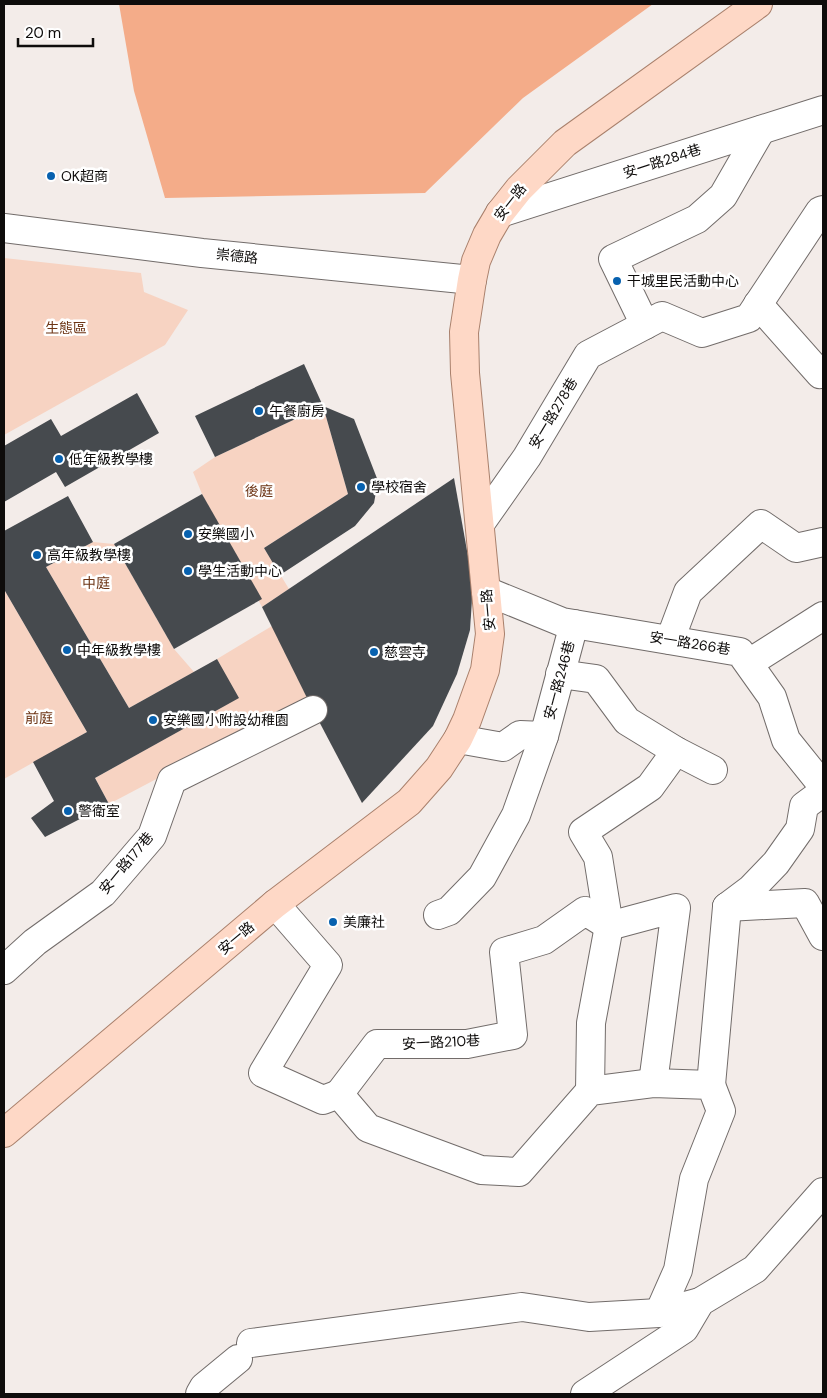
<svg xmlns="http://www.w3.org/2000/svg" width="827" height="1398" font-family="'DM Sans','Noto Sans TC',sans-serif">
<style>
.green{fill:#f7d3c2}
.forest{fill:#f4ac89}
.building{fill:#464a4e}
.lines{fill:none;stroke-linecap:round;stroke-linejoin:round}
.minor-casing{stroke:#726c6a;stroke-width:30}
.major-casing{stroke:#a9806c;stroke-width:30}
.minor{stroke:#fff;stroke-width:28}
.major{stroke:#fed8c6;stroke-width:28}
.poi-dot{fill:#0761af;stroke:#fff;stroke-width:2}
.labels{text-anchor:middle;stroke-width:5;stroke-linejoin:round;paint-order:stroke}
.street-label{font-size:14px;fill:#0e0c0b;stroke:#fff}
.poi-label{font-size:14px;fill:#0e0c0b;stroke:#fff;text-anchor:start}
.park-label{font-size:14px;fill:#6d3515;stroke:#fff}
</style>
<rect width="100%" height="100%" fill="#f3ece9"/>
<g class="green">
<path d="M4,258l137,15 3,19 44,18 -23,35 -161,90z"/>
<path d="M323,406l25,88 -84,54 25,41 -27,18 -60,-113 -9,-22 22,-15z"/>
<path d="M93,542l21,2 60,105 20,23 -65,36 -83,-141z"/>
<path d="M5,591l82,141 -83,47v-187z"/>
<path d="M272,626l36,73 -199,105 -14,-26 143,-80 -21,-39z"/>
</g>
<path class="forest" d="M119,4h534l-130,94 -98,95 -260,5 -31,-107z"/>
<g class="building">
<path d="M304,364l19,42 31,13 24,62 -4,22 -19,23 -75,49 -16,-27 84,-54 -25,-88 -108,51 -20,-41z"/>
<path d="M137,393l22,40 -94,54 -9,-15 -52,30v-56l47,-27 10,17z"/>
<path d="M454,478l19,106 -3,46 -13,44 -24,52 -71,77 -49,-93 -51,-103z"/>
<path d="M202,494l60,105 -88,50 -60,-105z"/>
<path d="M68,496l25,46 -47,25 83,141 88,-49 22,39 -144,80 14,26 -64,33 -14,-19 23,-17 -21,-39 54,-30 -82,-141 -1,1v-61z"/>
</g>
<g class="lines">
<g class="minor-casing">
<g id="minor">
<path d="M500,213l323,-103"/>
<path d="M4,228l198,25 270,27"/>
<path d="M758,304l62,70 3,-1"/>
<path d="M645,325l-32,-66 84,-40 26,-23 38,-66"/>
<path d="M480,524l47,-67 61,-102 74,-39 40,17 47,-15 71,-107 3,-1"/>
<path d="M486,591l76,31 178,30 32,45 14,43 37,46"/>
<path d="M670,640l18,-48 73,-68 35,24 27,-6"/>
<path d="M749,663l74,-47"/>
<path d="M560,674l36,5 31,42 49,30 37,19"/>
<path d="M458,739l45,8 17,-12 24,1 30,-112"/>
<path d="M275,904l53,61 -65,108 60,27 16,-6 29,34 113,42 38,2 71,-81 63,-8 58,2 10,26 -27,68 -16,91 -19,43"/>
<path d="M727,907l24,-18 25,-26 24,-34 4,-23 19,-14"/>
<path d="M727,907l78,-4 18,33"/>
<path d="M438,915l11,-4 33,-34 34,-62 28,-79"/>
<path d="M4,970l31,-28 68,-49 49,-57 20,-56 141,-70"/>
<path d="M711,1085l16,-178"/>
<path d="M590,1091l1,-68 18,-97 -11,-69 -15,-25 67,-45 26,-36"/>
<path d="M339,1094l38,-50h90l46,-9 -9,-83 40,-12 41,-29 24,15 67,-18 -23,175"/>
<path d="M251,1343l271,-36 67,10 70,-4 41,-11"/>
<path d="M200,1394l4,-7 34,-28"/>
<path d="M585,1394l99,-65 16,-27 55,-33 68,-77"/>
</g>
</g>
<g class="major-casing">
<path id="major" d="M4,1133l271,-229 134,-102 30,-34 19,-29 9,-19 18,-50 5,-36 -25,-261 -1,-41 8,-52 4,-19 11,-26 13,-22 19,-24 46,-46 193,-139"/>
</g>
<use href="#minor" class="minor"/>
<use href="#major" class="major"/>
</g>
<g class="poi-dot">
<circle cx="51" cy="176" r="5"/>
<circle cx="617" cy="281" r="5"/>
<circle cx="259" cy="411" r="5"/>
<circle cx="59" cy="459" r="5"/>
<circle cx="361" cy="487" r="5"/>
<circle cx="188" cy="534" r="5"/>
<circle cx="37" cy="555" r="5"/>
<circle cx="188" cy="571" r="5"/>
<circle cx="67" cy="650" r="5"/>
<circle cx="374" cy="652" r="5"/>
<circle cx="153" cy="720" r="5"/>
<circle cx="68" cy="811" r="5"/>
<circle cx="333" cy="922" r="5"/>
</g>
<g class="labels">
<g class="street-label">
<text transform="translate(662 161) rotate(-18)" y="5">安一路284巷</text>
<text transform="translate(510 202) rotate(-52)" y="5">安一路</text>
<text transform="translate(237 256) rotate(6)" y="5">崇德路</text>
<text transform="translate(553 413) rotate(-59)" y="5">安一路278巷</text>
<text transform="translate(488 610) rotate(-95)" y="5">安一路</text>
<text transform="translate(690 643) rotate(9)" y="5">安一路266巷</text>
<text transform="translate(559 680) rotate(-75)" y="5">安一路246巷</text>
<text transform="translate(126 863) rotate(-50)" y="5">安一路177巷</text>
<text transform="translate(236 938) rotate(-40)" y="5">安一路</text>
<text transform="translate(441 1042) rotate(-3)" y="5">安一路210巷</text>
</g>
<g class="poi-label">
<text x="61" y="181">OK超商</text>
<text x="627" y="286">干城里民活動中心</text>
<text x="269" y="416">午餐廚房</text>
<text x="69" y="464">低年級教學樓</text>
<text x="371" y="492">學校宿舍</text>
<text x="198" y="539">安樂國小</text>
<text x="47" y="560">高年級教學樓</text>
<text x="198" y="576">學生活動中心</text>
<text x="77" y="655">中年級教學樓</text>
<text x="384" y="657">慈雲寺</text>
<text x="163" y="725">安樂國小附設幼稚園</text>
<text x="78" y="816">警衛室</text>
<text x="343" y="927">美廉社</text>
</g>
<g class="park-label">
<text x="66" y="333">生態區</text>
<text x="259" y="496">後庭</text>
<text x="96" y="588">中庭</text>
<text x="39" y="723">前庭</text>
</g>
</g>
<rect width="827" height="1398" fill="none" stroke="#0e0c0b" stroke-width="10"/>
<path d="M18 38v8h75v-8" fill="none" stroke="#0e0c0b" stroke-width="2.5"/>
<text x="25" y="38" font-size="15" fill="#0e0c0b" stroke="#ffffff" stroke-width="4" paint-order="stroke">20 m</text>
</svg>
